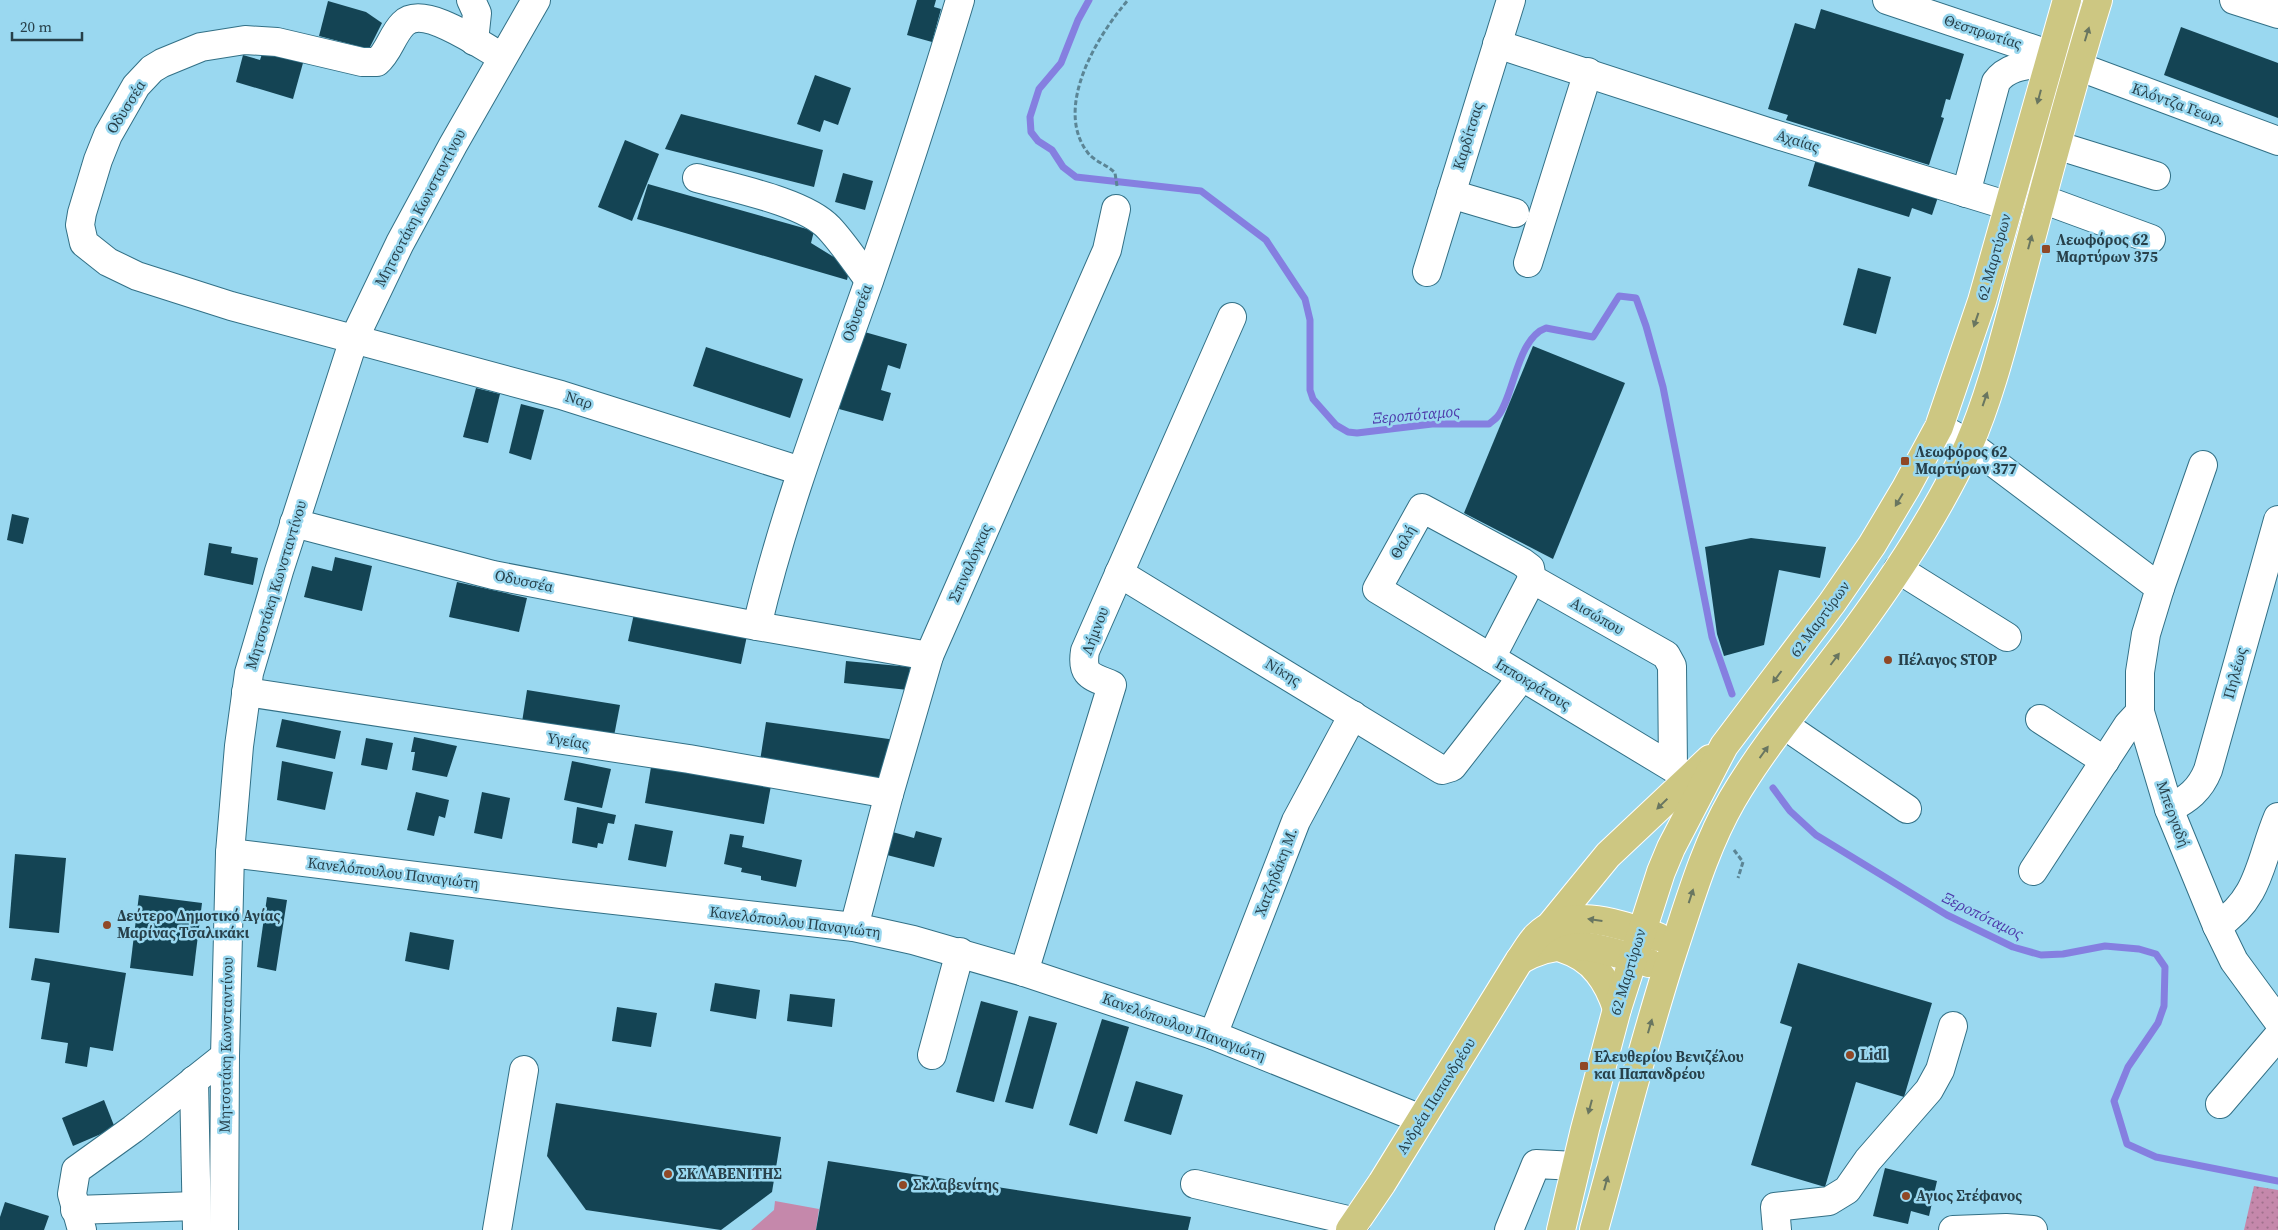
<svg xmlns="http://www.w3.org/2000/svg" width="2278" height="1230" font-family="'Source Serif 4',serif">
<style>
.grass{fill:url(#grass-dots)}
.green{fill:#c588ab}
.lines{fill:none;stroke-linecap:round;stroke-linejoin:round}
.stream{stroke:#857fe0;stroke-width:7}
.building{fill:#144454}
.minor-casing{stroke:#327086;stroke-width:30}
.major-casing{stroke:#fff;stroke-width:30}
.path{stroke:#5b8595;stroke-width:3;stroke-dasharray:5 2.5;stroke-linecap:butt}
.minor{stroke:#fff;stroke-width:28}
.major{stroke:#cdc782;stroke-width:28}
.oneway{fill:#697660}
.poi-dot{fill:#904826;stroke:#9ad8f0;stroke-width:2}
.labels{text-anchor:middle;stroke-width:5;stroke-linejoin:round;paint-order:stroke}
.street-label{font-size:15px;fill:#27404a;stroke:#9ad8f0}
.poi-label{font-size:15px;font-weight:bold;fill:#27404a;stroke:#9ad8f0;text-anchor:start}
.water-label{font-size:16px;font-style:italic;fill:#4d3aab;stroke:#9ad8f0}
</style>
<defs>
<pattern id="grass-dots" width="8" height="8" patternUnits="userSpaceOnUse" patternTransform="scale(1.25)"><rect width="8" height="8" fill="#c588ab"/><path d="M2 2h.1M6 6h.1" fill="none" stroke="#a0718d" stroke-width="1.8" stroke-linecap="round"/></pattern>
</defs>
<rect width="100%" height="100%" fill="#9ad8f0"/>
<path class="grass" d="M2254,1186l24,4v40h-34z"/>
<path class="green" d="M775,1201l44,8 -3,21h-65l23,-20z"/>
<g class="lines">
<g class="stream">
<path d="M1089,0l-11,20 -17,43 -22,26 -9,28 1,15 7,9 14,9 11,17 13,10 125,14 65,49 39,59 5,21v70l3,9 23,26 12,7 9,1 75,-9h57c3,-3 7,-5 9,-8 16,-20 19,-78 48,-88l47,9 26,-41 17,2 10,28 17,61 49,250 20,57"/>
<path d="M1773,788l17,23 26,24 131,80 66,32 28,8 22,-1 42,-8 34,3 17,5 9,13 -1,39 -6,17 -30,44 -14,34 13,43 29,13 122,24"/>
</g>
</g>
<g class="building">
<path d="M917,0h19l-2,7 7,2 -9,33 -25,-7z"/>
<path d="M328,1l38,11 16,11 -13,26 -50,-13z"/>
<path d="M1821,9l143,45 -14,46 -4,-1 -5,18 3,1 -15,47 -143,-45 2,-5 -20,-6 27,-86 20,6z"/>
<path d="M2181,27l97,36v55l-114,-43z"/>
<path d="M263,51l40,12 -10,36 -57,-17 7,-27 17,5z"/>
<path d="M815,75l36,13 -13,37 -14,-5 -4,12 -23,-8z"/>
<path d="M681,114l142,36 -9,37 -149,-38z"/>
<path d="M625,140l34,14 -27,67 -34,-14z"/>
<path d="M1817,156l122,38 -7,21 -20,-7 -3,9 -101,-31z"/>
<path d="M843,173l30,8 -8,29 -30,-8z"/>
<path d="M648,184l166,47 -3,12 39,24 -3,13 -210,-61z"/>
<path d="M1858,268l33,9 -15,57 -33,-9z"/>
<path d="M861,331l46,13 -7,25 -12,-4 -7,25 10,3 -8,28 -44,-12z"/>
<path d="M1533,346l92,37 -72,176 -89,-46z"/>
<path d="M706,347l97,32 -13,39 -97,-32z"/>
<path d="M476,388l24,6 -12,49 -25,-6z"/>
<path d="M521,404l23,6 -13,50 -22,-7z"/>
<path d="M12,514l17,4 -6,26 -16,-4z"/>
<path d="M1751,538l75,9 -6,31 -41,-8 -15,75 -40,11 -7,-22 -12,-87z"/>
<path d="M209,543l23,4 -1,6 27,5 -5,27 -49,-10z"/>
<path d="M335,557l37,9 -10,45 -58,-14 8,-31 20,5z"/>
<path d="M457,582l70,16 -8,34 -70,-15z"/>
<path d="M635,609l113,22 -7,33 -113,-23z"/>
<path d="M846,661l64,6 -2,23 -64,-7z"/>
<path d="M527,690l93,15 -6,31 -92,-14z"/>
<path d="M282,719l59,12 -6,28 -59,-12z"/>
<path d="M766,722l130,18 -11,39 -125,-18z"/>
<path d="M414,737l43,9 -10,31 -35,-7 3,-18h-4z"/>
<path d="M366,738l27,5 -6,27 -26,-5z"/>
<path d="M282,761l51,11 -8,38 -48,-10z"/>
<path d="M572,761l39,8 -9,39 -38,-8z"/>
<path d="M652,761l120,19 -8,44 -119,-21z"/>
<path d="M416,792l33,8 -4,18 -6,-2 -5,20 -27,-6z"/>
<path d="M482,792l28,6 -8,41 -28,-6z"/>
<path d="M577,807l39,8 -2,9 -6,-1 -5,21 -5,-1 -1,5 -25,-5z"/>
<path d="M635,824l38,7 -7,36 -38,-7z"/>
<path d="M889,831l25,7 2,-7 26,7 -8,29 -51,-13z"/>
<path d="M730,834l14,2 -2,11 60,13 -6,27 -35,-7v-4l-20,-4 1,-4 -18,-4z"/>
<path d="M15,854l51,4 -7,75 -50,-5z"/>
<path d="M139,895l63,8 -9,73 -63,-8z"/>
<path d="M267,897l20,3 -11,71 -19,-4z"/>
<path d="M410,932l44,8 -5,30 -44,-9z"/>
<path d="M35,958l91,15 -13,78 -23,-4 -3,20 -22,-4 3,-20 -27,-4 9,-56 -19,-3z"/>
<path d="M1798,963l134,40 -28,94 -48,-15 -31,105 -74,-22 41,-138 -12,-4z"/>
<path d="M715,983l45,7 -4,29 -46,-8z"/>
<path d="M790,994l45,5 -3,28 -45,-6z"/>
<path d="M981,1001l37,10 -24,91 -38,-10z"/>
<path d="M617,1007l40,6 -6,34 -39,-6z"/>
<path d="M1029,1016l28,7 -24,86 -28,-7z"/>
<path d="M1102,1019l27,8 -32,107 -28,-9z"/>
<path d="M1136,1081l47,14 -12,40 -47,-14z"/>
<path d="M104,1100l11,28 -42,18 -11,-28z"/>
<path d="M556,1103l225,34 -9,55 -51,38 -135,-20 -39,-54z"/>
<path d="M828,1161l363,56 -3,13h-372z"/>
<path d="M1885,1168l52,13 -8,35 -18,-5 -3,13 -35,-8z"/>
<path d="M5,1202l44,14 -5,14h-44v-13z"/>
</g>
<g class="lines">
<g class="minor-casing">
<g id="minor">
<path d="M471,0l6,13 -3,28"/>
<path d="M1887,0l164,55"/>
<path d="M2234,0l44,14"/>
<path d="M1497,44l274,89 238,73"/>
<path d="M502,57c-20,-11 -79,-54 -99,-33 -11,11 -14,28 -26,38h-15l-85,-20 -32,-2 -44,7 -39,16 -10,6 -16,17 -28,49 -10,25 -16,53 -2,12 4,18 24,19 29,14 94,30 330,89 240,76"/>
<path d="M2077,66l201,75"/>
<path d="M2056,145l100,31"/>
<path d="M697,178c36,10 108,24 132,50 15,16 27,35 40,52"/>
<path d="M1966,193l30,-111c12,-17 34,-17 52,-20"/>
<path d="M1451,194l64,19"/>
<path d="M2042,199l109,40"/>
<path d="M1528,263l60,-191"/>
<path d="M1427,272l84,-272"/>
<path d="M1939,427l30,17 191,144 -14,46 -6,38v40l29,97 48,117 17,35 44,60"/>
<path d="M294,523l199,52 264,51 172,30"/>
<path d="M1898,569l109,68"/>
<path d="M1119,573l323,197 10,-3 70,-90"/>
<path d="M2160,588l43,-123"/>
<path d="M757,626c28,-119 72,-231 112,-345 32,-93 63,-187 91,-281"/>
<path d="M1491,658l41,-79"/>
<path d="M246,692l443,67 200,35"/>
<path d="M2040,719l65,42"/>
<path d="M1784,725l123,84"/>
<path d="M1673,768l-1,-102 -6,-11 -134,-76 -2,-11 -8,-6 -100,-54 -45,81 296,179 16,10"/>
<path d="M2169,809c19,-10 31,-19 39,-39l70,-250"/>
<path d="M230,853l331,41 293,33 59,13 111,32 189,63 208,84"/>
<path d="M2033,871l95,-146 12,-13"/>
<path d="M2217,926c43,-27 43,-66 61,-109"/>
<path d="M854,927l35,-133 40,-138 178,-406 9,-41"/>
<path d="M1024,972l88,-287c-21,-9 -31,-9 -27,-34l147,-334"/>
<path d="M1213,1035l83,-214 57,-106"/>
<path d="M932,1055l28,-103"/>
<path d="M194,1080l3,150"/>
<path d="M2220,1104l58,-68"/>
<path d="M1195,1184l161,38"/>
<path d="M75,1210l121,-4"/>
<path d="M82,1230l-10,-36 4,-24 57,-41 92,-73"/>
<path d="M224,1230l1,-174 5,-203 9,-107 10,-73 30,-102 75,-232 46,-96 53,-98 83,-145"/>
<path d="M497,1230l27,-160"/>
<path d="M1509,1230l27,-66 40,2"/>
<path d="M1777,1230l-2,-23 54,-6 18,-11 21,-30 61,-70 11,-20 13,-44"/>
<path d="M1953,1230l53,-2 27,2"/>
</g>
</g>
<g class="major-casing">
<g id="major">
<path d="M1550,926l58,-71 102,-96"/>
<path d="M1564,949c29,9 44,32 53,60"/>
<path d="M1520,960c45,-26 83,-11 129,3"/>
<path d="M1350,1230l32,-47 137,-222c6,-8 11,-18 18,-25 33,-32 84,-11 121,1"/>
<path d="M1561,1230l24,-101 32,-120 44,-137 10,-24 53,-102 108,-143 40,-58 34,-57 33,-61 43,-126 85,-301"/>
<path d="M1594,1230c26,-93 49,-187 79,-279 17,-51 32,-104 59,-151 35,-60 82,-113 123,-169 42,-57 83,-119 113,-184 24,-55 38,-116 54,-174 24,-91 48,-183 76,-273"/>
</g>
</g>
<g class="path">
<path d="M1117,186l-2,-13c-7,-8 -20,-11 -27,-20 -35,-45 9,-117 40,-153"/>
<path d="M1734,850l9,12 -5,16"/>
</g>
<use href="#minor" class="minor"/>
<use href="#major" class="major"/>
</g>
<defs><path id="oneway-solid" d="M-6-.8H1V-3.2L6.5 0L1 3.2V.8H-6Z" transform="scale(1.25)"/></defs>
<g class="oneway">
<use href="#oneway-solid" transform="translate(2087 34) rotate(-73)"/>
<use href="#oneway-solid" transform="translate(2039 97) rotate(105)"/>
<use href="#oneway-solid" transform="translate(2030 242) rotate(-75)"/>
<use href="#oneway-solid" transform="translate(1976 320) rotate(109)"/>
<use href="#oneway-solid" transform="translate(1985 399) rotate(-71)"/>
<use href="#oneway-solid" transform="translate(1899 500) rotate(121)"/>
<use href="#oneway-solid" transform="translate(1835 659) rotate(-53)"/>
<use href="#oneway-solid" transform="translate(1777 677) rotate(127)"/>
<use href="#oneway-solid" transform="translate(1764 752) rotate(-54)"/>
<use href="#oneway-solid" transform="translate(1662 804) rotate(136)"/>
<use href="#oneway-solid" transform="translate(1691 896) rotate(-72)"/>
<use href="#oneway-solid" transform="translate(1595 920) rotate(-172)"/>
<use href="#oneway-solid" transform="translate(1650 1026) rotate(-74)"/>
<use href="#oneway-solid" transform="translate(1590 1107) rotate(105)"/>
<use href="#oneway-solid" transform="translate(1606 1183) rotate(-75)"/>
</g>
<g class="poi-dot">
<rect x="2041" y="244" width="10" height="10" rx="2.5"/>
<rect x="1900" y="456" width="10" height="10" rx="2.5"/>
<circle cx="1888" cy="660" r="5"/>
<circle cx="107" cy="925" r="5"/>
<circle cx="1850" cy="1055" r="5"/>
<rect x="1579" y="1061" width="10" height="10" rx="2.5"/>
<circle cx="668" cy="1174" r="5"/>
<circle cx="903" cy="1185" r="5"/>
<circle cx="1906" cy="1196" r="5"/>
</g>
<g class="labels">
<g class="street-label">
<text transform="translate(1983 32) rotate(18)" y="5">Θεσπρωτίας</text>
<text transform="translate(2178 104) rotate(20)" y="5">Κλόντζα Γεωρ.</text>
<text transform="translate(126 107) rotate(-58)" y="5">Οδυσσέα</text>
<text transform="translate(1468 136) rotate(-73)" y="5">Καρδίτσας</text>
<text transform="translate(1798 141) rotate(17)" y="5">Αχαίας</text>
<text transform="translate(420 208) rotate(-62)" y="5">Μητσοτάκη Κωνσταντίνου</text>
<text transform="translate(1994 257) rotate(-74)" y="5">62 Μαρτύρων</text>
<text transform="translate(857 313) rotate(-70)" y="5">Οδυσσέα</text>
<text transform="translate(579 400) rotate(17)" y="5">Ναρ</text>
<text transform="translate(1403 542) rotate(-61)" y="5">Θαλή</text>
<text transform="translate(970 563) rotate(-66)" y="5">Σπιναλόγκας</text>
<text transform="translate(524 581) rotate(12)" y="5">Οδυσσέα</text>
<text transform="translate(276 585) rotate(-73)" y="5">Μητσοτάκη Κωνσταντίνου</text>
<text transform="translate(1597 616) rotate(30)" y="5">Αισώπου</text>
<text transform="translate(1820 619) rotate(-54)" y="5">62 Μαρτύρων</text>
<text transform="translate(1095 631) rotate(-69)" y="5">Λήμνου</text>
<text transform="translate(1283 672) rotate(31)" y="5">Νίκης</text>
<text transform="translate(2235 673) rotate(-75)" y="5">Πηλέως</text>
<text transform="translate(1533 684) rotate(31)" y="5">Ιπποκράτους</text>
<text transform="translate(568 741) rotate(9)" y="5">Υγείας</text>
<text transform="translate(2173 814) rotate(70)" y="5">Μπεργαδή</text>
<text transform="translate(1276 872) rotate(-69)" y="5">Χατζηδάκη Μ.</text>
<text transform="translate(393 873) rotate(7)" y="5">Κανελόπουλου Παναγιώτη</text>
<text transform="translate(795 922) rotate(7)" y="5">Κανελόπουλου Παναγιώτη</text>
<text transform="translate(1628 972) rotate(-73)" y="5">62 Μαρτύρων</text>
<text transform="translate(1184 1027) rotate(20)" y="5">Κανελόπουλου Παναγιώτη</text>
<text transform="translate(226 1045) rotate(-89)" y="5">Μητσοτάκη Κωνσταντίνου</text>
<text transform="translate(1436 1096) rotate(-58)" y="5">Ανδρέα Παπανδρέου</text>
</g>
<g class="poi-label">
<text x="2056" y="245">Λεωφόρος 62<tspan x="2056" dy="17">Μαρτύρων 375</tspan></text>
<text x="1915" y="457">Λεωφόρος 62<tspan x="1915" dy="17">Μαρτύρων 377</tspan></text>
<text x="1898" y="665">Πέλαγος STOP</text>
<text x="117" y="921">Δεύτερο Δημοτικό Αγίας<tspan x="117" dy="17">Μαρίνας Τσαλικάκι</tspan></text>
<text x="1860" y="1060">Lidl</text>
<text x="1594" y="1062">Ελευθερίου Βενιζέλου<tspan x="1594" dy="17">και Παπανδρέου</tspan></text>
<text x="678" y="1179">ΣΚΛΑΒΕΝΙΤΗΣ</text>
<text x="913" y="1190">Σκλαβενίτης</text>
<text x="1916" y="1201">Αγιος Στέφανος</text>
</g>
<g class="water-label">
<text transform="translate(1416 414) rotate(-5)" y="6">Ξεροπόταμος</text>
<text transform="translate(1983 915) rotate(26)" y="6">Ξεροπόταμος</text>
</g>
</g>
<path d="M12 32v8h70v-8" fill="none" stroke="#27404a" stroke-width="2.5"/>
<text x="20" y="32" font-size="15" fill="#27404a" stroke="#9ad8f0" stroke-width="4" paint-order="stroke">20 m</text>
</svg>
